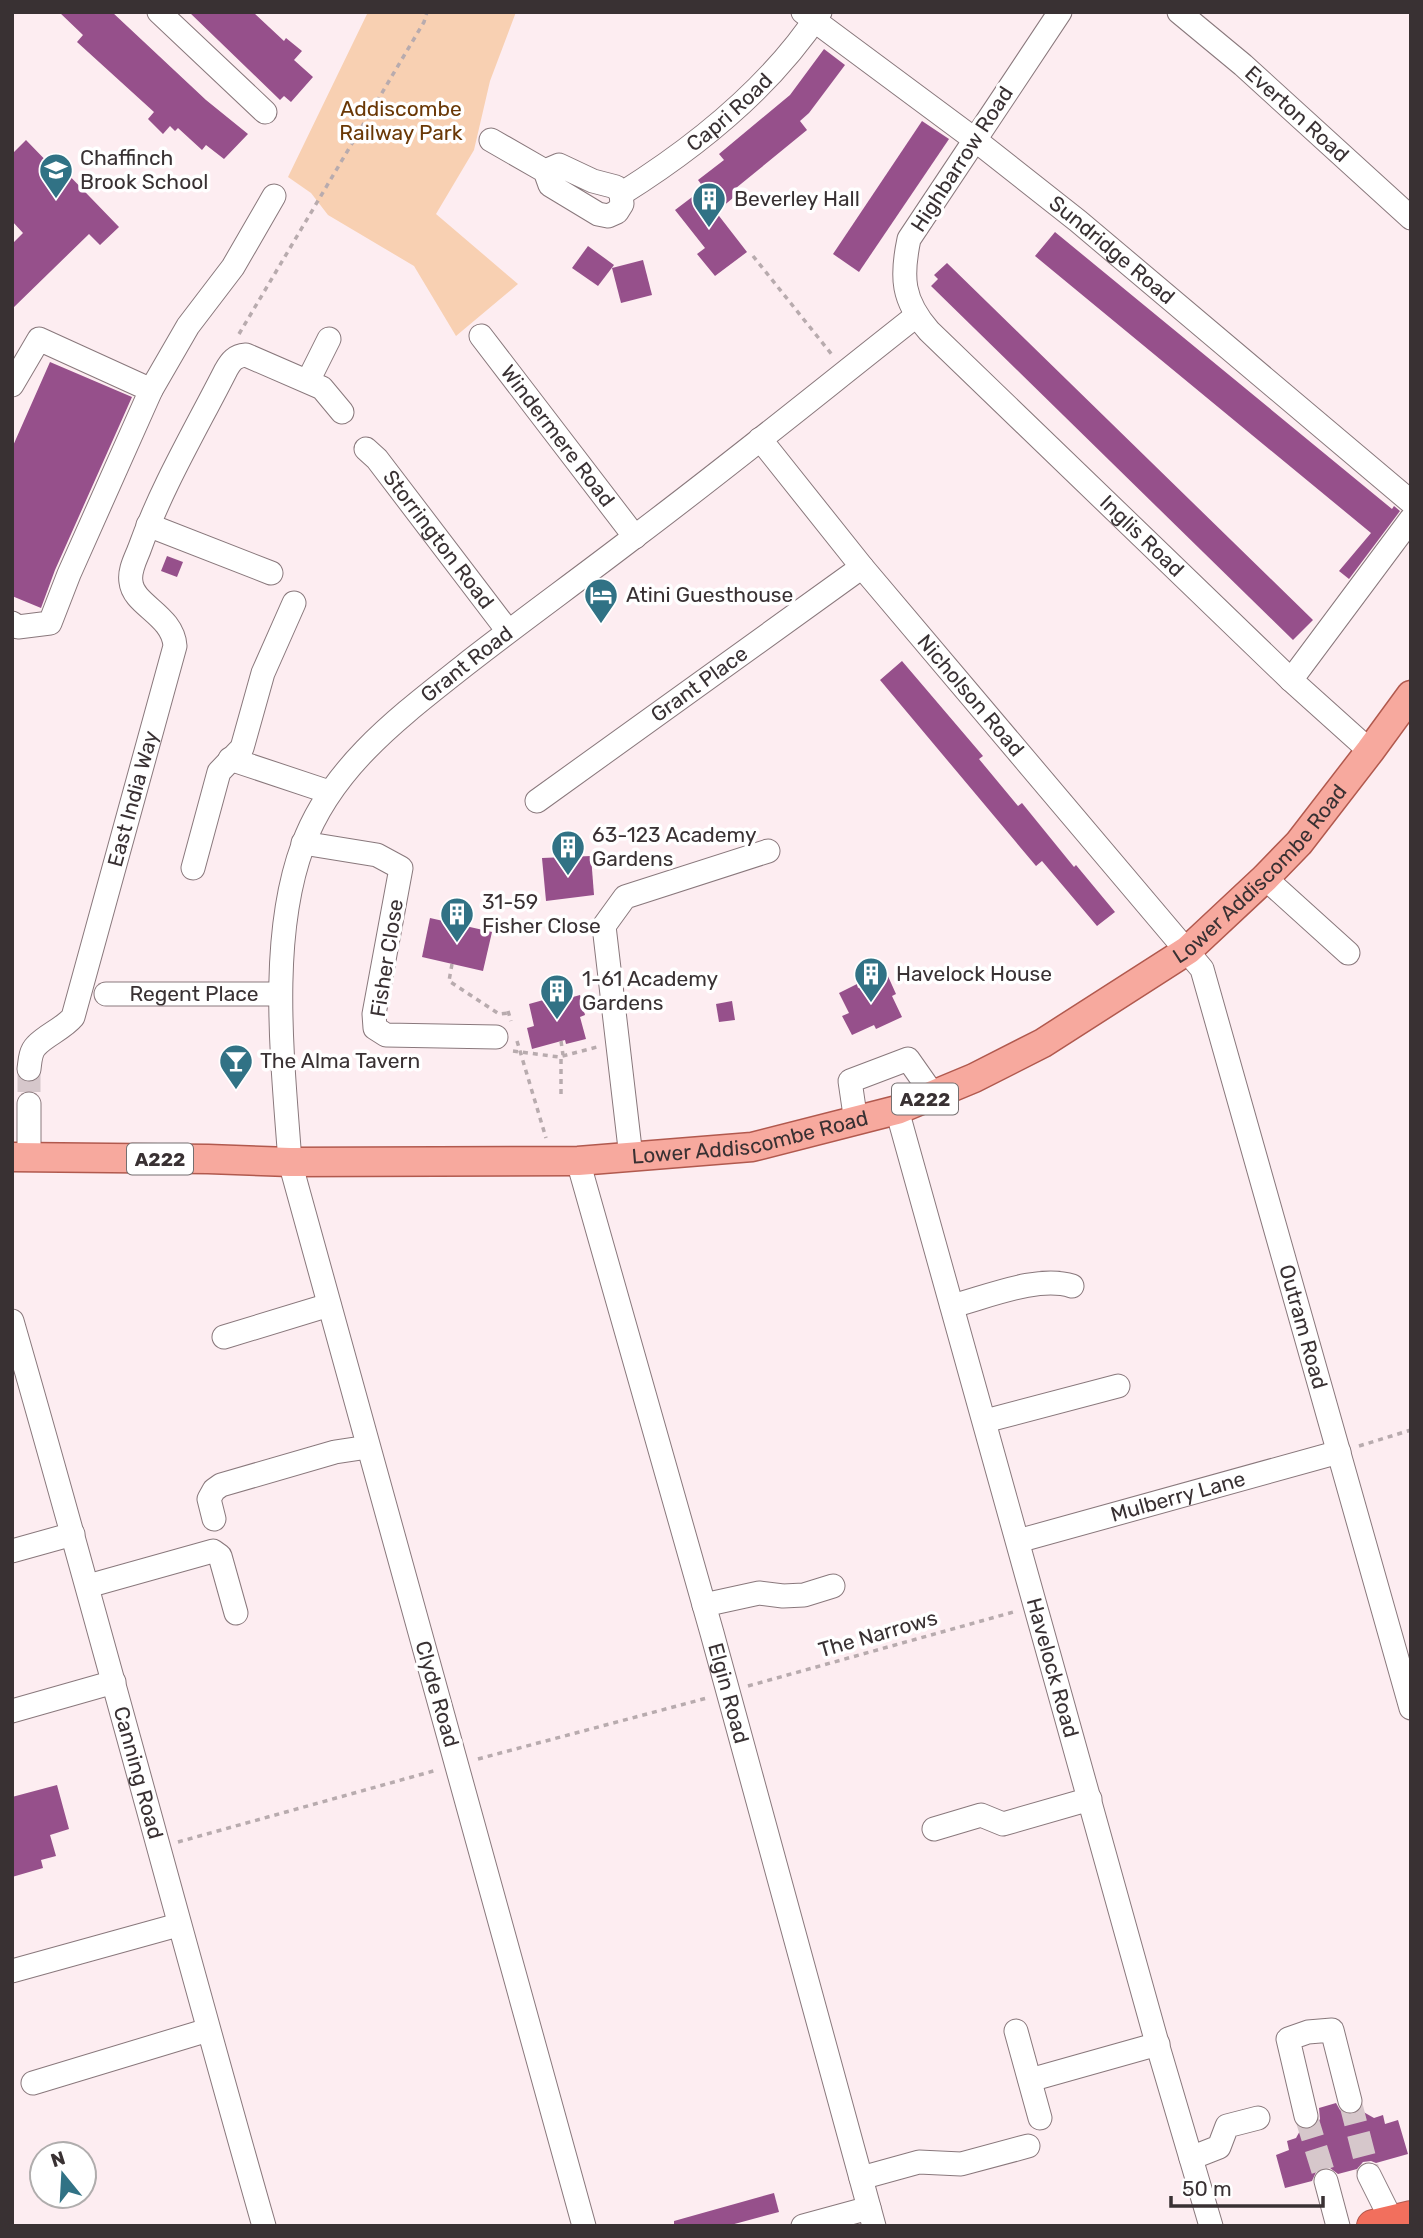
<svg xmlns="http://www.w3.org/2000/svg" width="1423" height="2238" font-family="Rubik,sans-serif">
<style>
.green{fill:#f8d0b2}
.building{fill:#96508b}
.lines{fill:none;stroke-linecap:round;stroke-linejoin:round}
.minor-tunnel{stroke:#d6c7cb;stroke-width:23;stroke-dasharray:23 11;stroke-linecap:butt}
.minor-casing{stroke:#89787c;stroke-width:25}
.major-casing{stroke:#b1594e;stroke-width:31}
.highway-casing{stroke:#b1594e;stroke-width:34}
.path{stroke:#b8abae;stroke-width:3.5;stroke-dasharray:5 5;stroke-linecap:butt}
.minor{stroke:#fff;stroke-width:23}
.major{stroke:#f7a99e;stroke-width:28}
.highway{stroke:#f26f5d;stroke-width:32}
.labels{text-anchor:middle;stroke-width:7;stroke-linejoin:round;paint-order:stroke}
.shield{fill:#fff;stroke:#746f70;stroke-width:2}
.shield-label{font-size:19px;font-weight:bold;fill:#393133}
.park-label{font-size:21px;fill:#6a3806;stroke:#fff}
.street-label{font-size:21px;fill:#393133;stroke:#fff}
.poi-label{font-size:21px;fill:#393133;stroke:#fff;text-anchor:start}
</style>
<rect width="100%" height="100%" fill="#fdedf1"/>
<path class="green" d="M368,12h148l-26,69 -16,69 -38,64 82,70 -62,52 -42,-70 -86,-51 -17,-22 -23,-16z"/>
<g class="building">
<path d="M59,12h53l94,88 42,34 -24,25 -18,-14 -4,5 -24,-22 -3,3 -5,-5 -7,8 -15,-15 6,-7 -77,-70 6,-7z"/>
<path d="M189,12h64l31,29 2,-3 16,13 -8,9 19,17 -22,25 -7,-6 -4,4z"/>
<path d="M824,49l21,16 -36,48 -9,8 7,9 -71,58 3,5 -23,19 31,40 -32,24 -18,-22 8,-6 -30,-38 29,-22 -6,-8 26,-20 -5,-6 71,-59z"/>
<path d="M922,121l27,18 -90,133 -26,-18z"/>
<path d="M26,140l30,31 4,-5 59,61 -19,18 -11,-11 -77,75v-65l11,-11 -11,-12v-67z"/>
<path d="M1055,232l337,277 2,-3 6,5 -51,68 -10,-8 32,-38 -336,-277z"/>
<path d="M588,246l26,19 -16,21 -26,-18z"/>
<path d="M643,260l9,35 -31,8 -9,-35z"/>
<path d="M947,263l366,357 -20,20 -362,-354 7,-7 -4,-4z"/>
<path d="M50,362l82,35 -77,173 -14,38 -29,-12v-148z"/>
<path d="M167,556l16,6 -6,15 -16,-6z"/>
<path d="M902,661l81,95 -4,3 39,47 4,-3 52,64 2,-2 39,47 -18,14 -55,-65 -6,5 -156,-186z"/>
<path d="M591,856l3,39 -48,6 -4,-43z"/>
<path d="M430,918l62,14 -9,39 -61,-14z"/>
<path d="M887,974l9,20 -4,2 10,21 -26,12 -2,-4 -22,10 -10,-19 7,-3 -10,-20 18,-9 1,4z"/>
<path d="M580,995l5,20 -5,2 6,22 -20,5 -1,-4 -33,9 -5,-21 7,-2 -5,-22 18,-5 1,5z"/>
<path d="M732,1001l3,19 -16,2 -3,-18z"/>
<path d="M57,1785l12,44 -19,6 6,21 -15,4 2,8 -31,9v-80z"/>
<path d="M1336,2103l4,7 7,5 7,-1 6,-4 14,8 9,-3 2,9 13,-4 10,34 -32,9 -5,-2 -8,1 -6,7 -19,5 -8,-6h-8l-6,4 -4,9 -27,7 -9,-33 13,-5 -2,-9 9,-3 5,-9 8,1 7,-4 4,-7 -1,-11z"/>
<path d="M774,2193l5,19 -52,14h-53v-5z"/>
</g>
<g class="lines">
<g class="minor-tunnel">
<path d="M29,1069v35"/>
<path d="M1350,2101l19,74"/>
<path d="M1306,2116l20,65"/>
</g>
<g class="minor-casing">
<g id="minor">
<path d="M159,12l106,100"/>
<path id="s1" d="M803,12l171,127 104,82 333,281"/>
<path id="s2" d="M1060,12l-151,227c-8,38 -7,61 20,92l362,349 79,71"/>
<path id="s3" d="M1179,12l64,53 168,153"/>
<path d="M491,140l54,31 5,14 48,29 10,2 9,-4 5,-8 -1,-10 -5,-7 -23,-6 -34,-16 -14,6"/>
<path id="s4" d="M621,194c75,-47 150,-107 199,-182"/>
<path id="s5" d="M481,336l154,201"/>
<path d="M308,381l21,-42"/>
<path d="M12,385l27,-46 112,51 -82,184 -19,49 -32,4 -6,-4"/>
<path d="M151,390l37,-64 45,-59 41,-71"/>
<path id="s6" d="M760,439l102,128 340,402 209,739"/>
<path id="s7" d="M366,449l11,10 131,172"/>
<path d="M148,525l123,48"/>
<path d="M1291,680l120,-161"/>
<path d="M230,759l99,33"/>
<path id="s8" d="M537,801l325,-234"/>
<path d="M303,843l74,12 24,13 -27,146 1,14 11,7 110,2"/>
<path d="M193,868l26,-96 23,-24 21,-75 31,-70"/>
<path d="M1265,878l83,75"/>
<path id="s9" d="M106,994h174"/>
<path id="s10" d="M29,1069c1,-7 1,-17 7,-23 10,-11 27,-17 37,-29l102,-371c-2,-31 -42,-41 -44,-64 -2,-11 4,-22 8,-32 22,-62 57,-121 87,-180 5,-9 9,-14 20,-15l76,33 20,24"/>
<path d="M29,1104v54"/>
<path id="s11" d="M897,1110l262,940 52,176"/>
<path d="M856,1122l-6,-41 58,-22 26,37"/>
<path d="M631,1157l-27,-231 21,-29 143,-46"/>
<path id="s12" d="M578,1161l134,472 162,593"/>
<path d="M952,1306c35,-9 86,-31 120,-20"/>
<path id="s13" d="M12,1321c87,301 166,604 252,905"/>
<path d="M224,1337l105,-32"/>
<path d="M985,1421l133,-35"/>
<path d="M214,1519l-5,-20 5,-9 7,-5 114,-33 33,-5"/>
<path id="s14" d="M1018,1541l321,-89"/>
<path d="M12,1551l61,-17"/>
<path d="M88,1586l125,-35 7,5 16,57"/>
<path d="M704,1605l55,-12 24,3 21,-1 29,-9"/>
<path d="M12,1711l102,-29"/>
<path d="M934,1829l47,-14 22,9 87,-25"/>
<path d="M12,1971l166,-46"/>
<path d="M1016,2031l24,87"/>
<path d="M1030,2080l128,-36"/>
<path d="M33,2083l175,-53"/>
<path d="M1306,2116l-18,-77 20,-7 24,-2 18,71"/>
<path d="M1191,2158l28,-11 8,-21 31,-8"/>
<path d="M1369,2175l23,46"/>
<path d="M861,2178l58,-16 42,2 67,-18"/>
<path d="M1326,2181l12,45"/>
<path id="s15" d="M584,2226l-294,-1064c-7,-99 -22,-223 13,-317 29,-79 99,-130 162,-180 55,-43 112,-84 168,-127 96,-72 189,-148 283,-222"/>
<path d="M803,2226l66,-18"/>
</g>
</g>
<g class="major-casing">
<g id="major">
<path id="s16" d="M12,1157l196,2 82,3 288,-1 174,-14 145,-37 77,-32 69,-35 145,-93 77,-72 34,-35 71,-92 41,-56"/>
</g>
</g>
<g class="highway-casing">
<path id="highway" d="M1373,2226l38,-9"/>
</g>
<g class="path">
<path d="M753,256l80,100"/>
<path d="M239,334l185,-312 3,-10"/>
<path d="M452,964l-3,17 50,33 10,-1"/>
<path d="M508,1011l3,10"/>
<path d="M517,1041l29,97"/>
<path d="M561,1041l2,14"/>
<path d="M513,1051l46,6 38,-10"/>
<path d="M561,1094v-38"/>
<path d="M1359,1446l52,-16"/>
<path d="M748,1686l269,-75"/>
<path d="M478,1759l229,-61"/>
<path d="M178,1842l259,-72"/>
</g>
<use href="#minor" class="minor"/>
<use href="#major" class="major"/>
<use href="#highway" class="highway"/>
</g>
<defs>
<g id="school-pin" transform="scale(1.75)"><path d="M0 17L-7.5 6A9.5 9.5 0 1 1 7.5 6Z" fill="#317285" stroke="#fff"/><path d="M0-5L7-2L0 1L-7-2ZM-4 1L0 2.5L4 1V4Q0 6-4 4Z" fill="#fff"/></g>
<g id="building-pin" transform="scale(1.75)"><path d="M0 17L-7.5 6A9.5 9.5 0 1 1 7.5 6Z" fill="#317285" stroke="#fff"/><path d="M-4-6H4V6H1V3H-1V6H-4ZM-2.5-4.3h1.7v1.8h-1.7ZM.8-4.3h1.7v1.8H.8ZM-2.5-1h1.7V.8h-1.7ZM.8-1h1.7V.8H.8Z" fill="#fff"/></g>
<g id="hotel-pin" transform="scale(1.75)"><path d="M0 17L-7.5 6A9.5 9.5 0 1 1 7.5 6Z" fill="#317285" stroke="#fff"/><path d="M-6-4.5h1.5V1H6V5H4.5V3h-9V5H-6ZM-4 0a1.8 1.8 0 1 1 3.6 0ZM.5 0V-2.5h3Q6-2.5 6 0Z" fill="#fff"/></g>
<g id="bar-pin" transform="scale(1.75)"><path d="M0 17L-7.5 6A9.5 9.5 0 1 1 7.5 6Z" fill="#317285" stroke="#fff"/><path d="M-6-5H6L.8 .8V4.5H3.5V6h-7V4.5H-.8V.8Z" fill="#fff"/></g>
</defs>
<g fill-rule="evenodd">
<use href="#school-pin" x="56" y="170"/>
<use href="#building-pin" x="709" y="199"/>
<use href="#hotel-pin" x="601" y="595"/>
<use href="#building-pin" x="568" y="847"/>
<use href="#building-pin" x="457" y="914"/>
<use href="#building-pin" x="871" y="974"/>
<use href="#building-pin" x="557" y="991"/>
<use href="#bar-pin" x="236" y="1061"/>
</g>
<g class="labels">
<g class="shield">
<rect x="892" y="1083.5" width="66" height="31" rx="5"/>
<rect x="127" y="1143.5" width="66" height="31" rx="5"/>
</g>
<g class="shield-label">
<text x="925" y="1106">A222</text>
<text x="160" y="1166">A222</text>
</g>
<g class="park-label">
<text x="401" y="116">Addiscombe<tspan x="401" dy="24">Railway Park</tspan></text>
</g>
<g class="street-label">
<text dy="7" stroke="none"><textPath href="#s4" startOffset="136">Capri Road</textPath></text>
<text dy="7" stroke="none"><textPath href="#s3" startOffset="156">Everton Road</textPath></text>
<text transform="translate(962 159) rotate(-57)" y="7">Highbarrow Road</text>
<text dy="7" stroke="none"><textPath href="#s1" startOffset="390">Sundridge Road</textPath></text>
<text dy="7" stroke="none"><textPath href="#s5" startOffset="126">Windermere Road</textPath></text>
<text dy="7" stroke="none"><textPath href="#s2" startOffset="667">Inglis Road</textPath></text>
<text dy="7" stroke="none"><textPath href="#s7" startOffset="116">Storrington Road</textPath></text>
<text dy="7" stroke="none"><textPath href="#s15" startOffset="1671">Grant Road</textPath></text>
<text dy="7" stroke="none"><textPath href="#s8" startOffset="200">Grant Place</textPath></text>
<text dy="7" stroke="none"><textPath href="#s6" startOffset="332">Nicholson Road</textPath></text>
<text dy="7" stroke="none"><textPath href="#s10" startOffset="298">East India Way</textPath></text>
<text dy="7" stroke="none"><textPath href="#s16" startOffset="1328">Lower Addiscombe Road</textPath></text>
<text transform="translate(387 958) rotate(-81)" y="7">Fisher Close</text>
<text dy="7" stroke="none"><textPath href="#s9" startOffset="88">Regent Place</textPath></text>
<text dy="7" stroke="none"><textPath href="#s16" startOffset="740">Lower Addiscombe Road</textPath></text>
<text dy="7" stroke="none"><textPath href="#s6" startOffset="1062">Outram Road</textPath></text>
<text dy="7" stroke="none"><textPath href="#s14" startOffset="166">Mulberry Lane</textPath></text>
<text transform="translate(878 1634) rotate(-16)" y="7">The Narrows</text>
<text dy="7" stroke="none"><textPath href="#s11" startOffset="579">Havelock Road</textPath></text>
<text dy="7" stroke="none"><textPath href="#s12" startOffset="553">Elgin Road</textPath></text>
<text transform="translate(437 1694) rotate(74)" y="7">Clyde Road</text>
<text dy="7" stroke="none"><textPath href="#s13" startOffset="469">Canning Road</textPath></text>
</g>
<g class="poi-label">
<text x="80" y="165">Chaffinch<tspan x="80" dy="24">Brook School</tspan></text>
<text x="734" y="206">Beverley Hall</text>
<text x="626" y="602">Atini Guesthouse</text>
<text x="592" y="842">63-123 Academy<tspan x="592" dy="24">Gardens</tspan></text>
<text x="482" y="909">31-59<tspan x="482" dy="24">Fisher Close</tspan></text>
<text x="896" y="981">Havelock House</text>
<text x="582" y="986">1-61 Academy<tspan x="582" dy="24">Gardens</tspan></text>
<text x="260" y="1068">The Alma Tavern</text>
</g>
</g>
<rect width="1423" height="2238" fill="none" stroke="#393133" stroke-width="28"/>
<g transform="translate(63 2175) rotate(342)"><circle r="33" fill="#ffffff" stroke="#b0adad" stroke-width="2"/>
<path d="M0-5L12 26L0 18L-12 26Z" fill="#317285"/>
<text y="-10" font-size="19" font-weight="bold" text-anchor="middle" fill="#393133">N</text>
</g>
<path d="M1171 2196v10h152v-10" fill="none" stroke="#393133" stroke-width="3.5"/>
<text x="1182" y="2196" font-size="21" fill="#393133" stroke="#ffffff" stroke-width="5" paint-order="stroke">50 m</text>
</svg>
